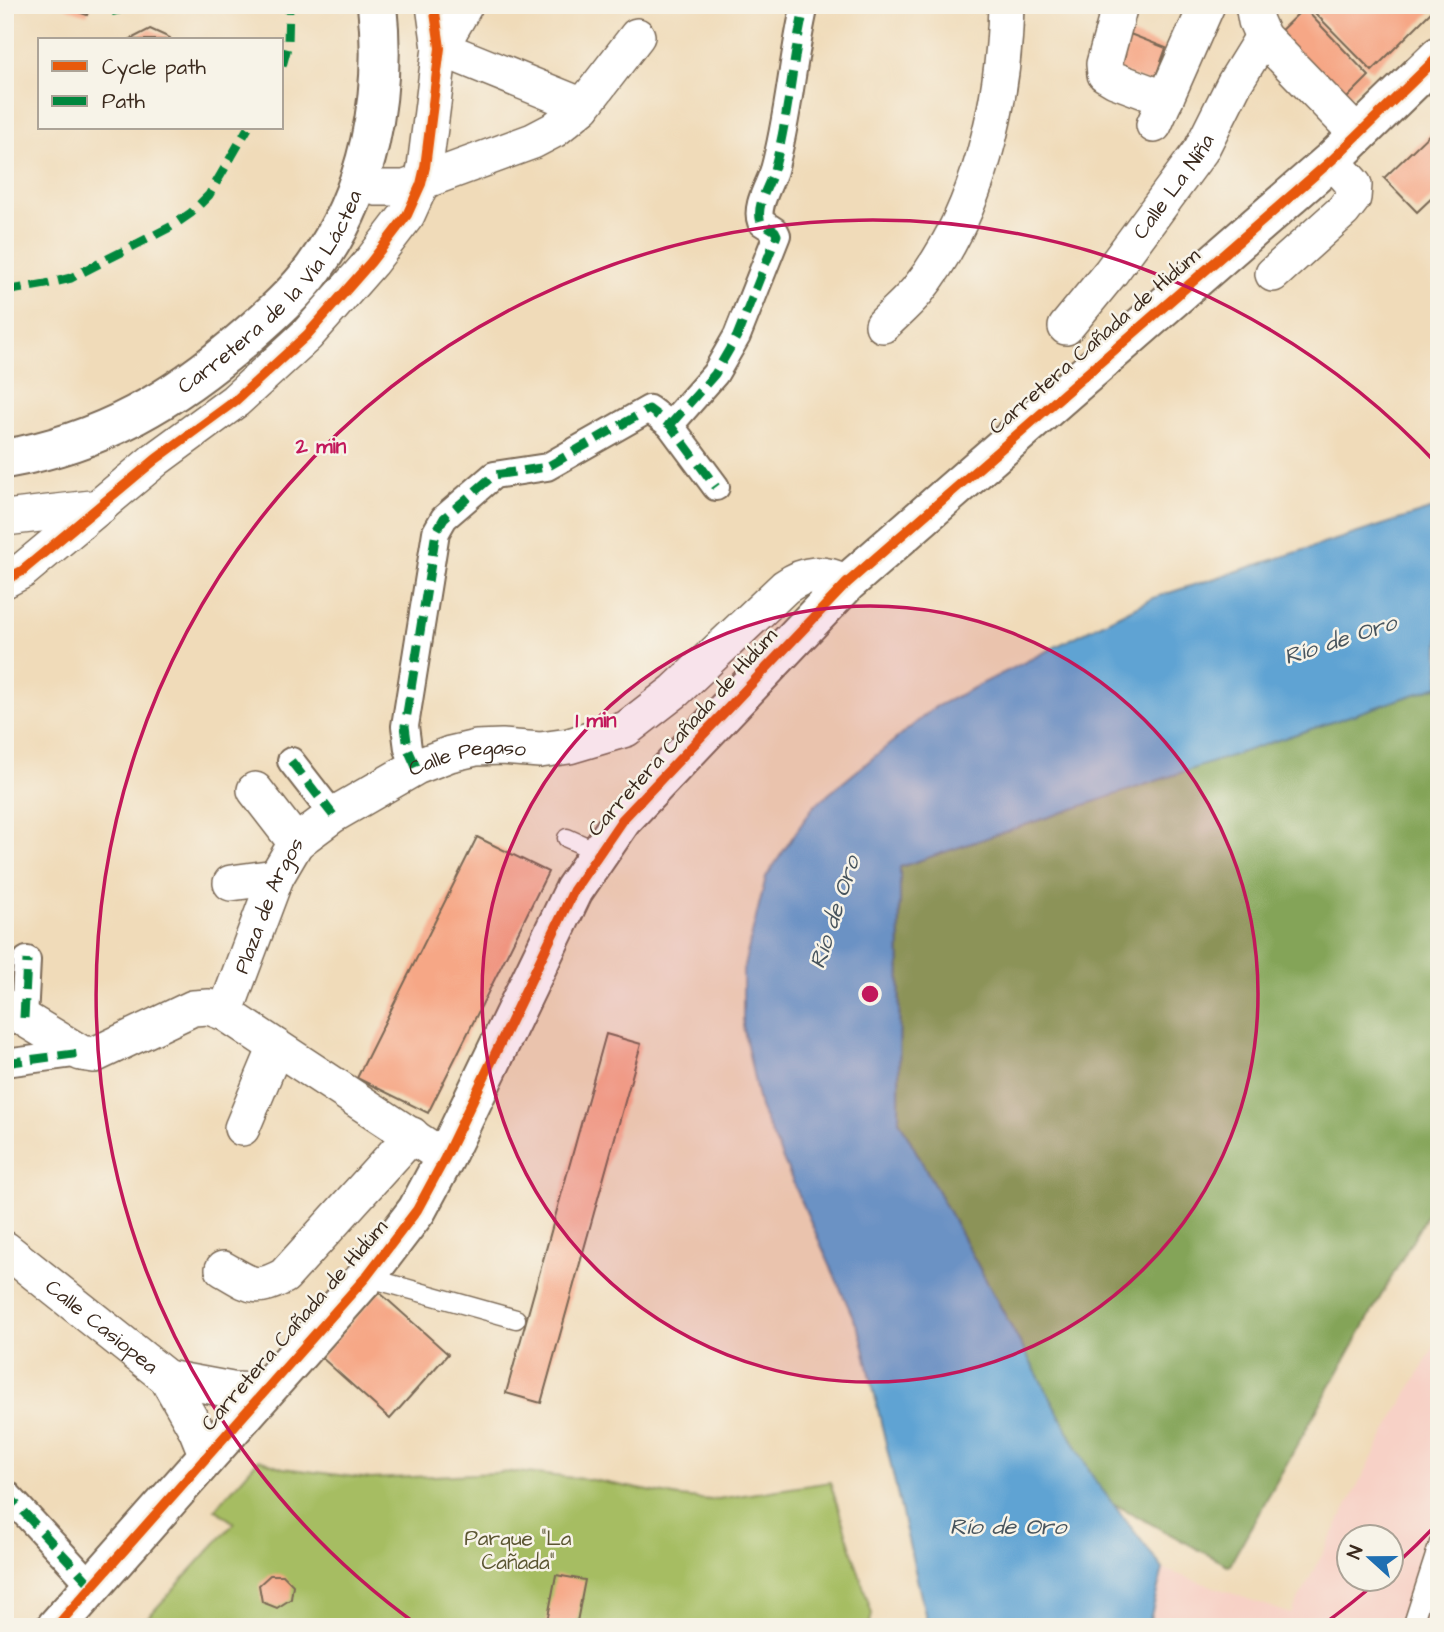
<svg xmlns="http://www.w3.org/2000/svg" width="1444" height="1632" font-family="'Architects Daughter',sans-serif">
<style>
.built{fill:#f7d1c6;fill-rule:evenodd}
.green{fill:#a6bd62;stroke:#707440;stroke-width:2}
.forest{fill:#84a458;stroke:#60673b;stroke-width:2}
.water{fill:#5ea3d3;stroke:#4c6678;stroke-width:2}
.building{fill:#f6a786}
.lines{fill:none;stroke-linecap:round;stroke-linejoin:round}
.service-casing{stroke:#7a6854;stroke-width:21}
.pedestrian-casing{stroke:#7a6854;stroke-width:30}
.minor-casing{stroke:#7a6854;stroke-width:38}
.tertiary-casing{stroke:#7a6854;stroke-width:42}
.service{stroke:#fff;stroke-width:18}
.pedestrian{stroke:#fff;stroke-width:26}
.minor{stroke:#fff;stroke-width:35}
.tertiary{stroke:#fff;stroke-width:38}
.quiet{stroke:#00873e;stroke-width:9;stroke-dasharray:18 9;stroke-linecap:butt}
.cycleway-casing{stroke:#f7f3e8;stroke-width:15}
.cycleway{stroke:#e8590c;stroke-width:10}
.ring{fill:none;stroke:#c2185b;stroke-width:3.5}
.labels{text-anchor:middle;stroke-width:5;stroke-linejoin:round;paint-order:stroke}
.street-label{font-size:21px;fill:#3b2a1e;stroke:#f7f3e8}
.park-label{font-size:21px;fill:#5b5632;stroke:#f7f3e8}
.water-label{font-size:23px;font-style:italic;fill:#47545d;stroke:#f7f3e8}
.centre{fill:#c2185b;stroke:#f7f3e8;stroke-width:3.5}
.ring-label{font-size:21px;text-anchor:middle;font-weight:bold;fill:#c2185b;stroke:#f7f3e8;stroke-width:5;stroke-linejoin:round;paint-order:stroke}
</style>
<rect width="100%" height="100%" fill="#f7f3e8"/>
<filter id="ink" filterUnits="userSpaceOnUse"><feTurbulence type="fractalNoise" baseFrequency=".0143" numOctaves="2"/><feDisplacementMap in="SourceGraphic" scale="14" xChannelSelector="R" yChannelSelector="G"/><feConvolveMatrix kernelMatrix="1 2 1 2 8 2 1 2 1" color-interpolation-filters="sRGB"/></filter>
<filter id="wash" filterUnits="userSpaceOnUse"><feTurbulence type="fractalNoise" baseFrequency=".00686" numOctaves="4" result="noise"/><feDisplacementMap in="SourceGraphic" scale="28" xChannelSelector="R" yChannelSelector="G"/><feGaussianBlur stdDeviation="1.57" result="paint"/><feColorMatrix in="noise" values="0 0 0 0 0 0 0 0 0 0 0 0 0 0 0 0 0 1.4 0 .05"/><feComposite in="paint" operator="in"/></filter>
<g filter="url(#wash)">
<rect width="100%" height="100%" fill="#f0dbb9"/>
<path class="built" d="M1439,1338v289h-291l15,-58 128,45 99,-190zM1350,1538h42v42h-42z"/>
<path class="green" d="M259,1459l24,9 88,11 145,-7 77,8 86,17 32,3 119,-18 42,132 -3,13h-730l95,-104 -19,-14z"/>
<path class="forest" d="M1439,686v507l-210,373 -124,-67 -206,-379 1,-253z"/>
<path class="water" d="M1439,507v179l-539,181 -1,253 195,359 69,90 -15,58h-220l-67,-292 -101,-227 -17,-82v-56l23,-93 47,-70 122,-100 218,-109z"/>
<g id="blocks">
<g class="building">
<path d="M64,5h27l-4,10 -23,-8z"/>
<path d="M1307,5h131l-66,66z"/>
<path d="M1304,8l65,68 -29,29 -66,-68z"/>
<path d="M150,29l20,9 1,2h-42z"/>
<path d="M1130,34l36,14 -13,36 -37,-14z"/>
<path d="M1439,125v66l-22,21 -33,-34z"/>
<path d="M477,837l71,35 -120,241 -71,-35z"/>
<path d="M606,1034l35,10 -100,359 -35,-10z"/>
<path d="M379,1292l69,62 -58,65 -69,-62z"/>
<path d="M270,1575h13l10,10 -2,14 -14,9 -15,-6 -3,-17z"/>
<path d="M556,1575l29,5 -9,47h-30z"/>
</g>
</g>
</g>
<g filter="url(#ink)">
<use href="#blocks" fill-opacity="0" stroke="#7a6854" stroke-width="2"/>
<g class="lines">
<g class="service-casing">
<g id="service">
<path d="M567,838l31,14"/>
<path d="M366,1277l150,42"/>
<path d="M1412,1627l27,-84"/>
</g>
</g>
<g class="pedestrian-casing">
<g id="pedestrian">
<path d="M670,425l45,-51 22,-38 40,-101 -2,-4 -14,-9c-6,-16 8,-36 13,-52 15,-54 18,-110 31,-165"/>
<path d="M291,761l42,54"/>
<path d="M416,767l-8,-18 -3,-23 31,-194 8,-14 50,-43 53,-8 102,-58 21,16 46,62"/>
<path d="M24,1018l3,-58"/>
<path d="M5,1063l76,-10"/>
<path d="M5,1492l87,94"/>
</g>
</g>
<g class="minor-casing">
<g id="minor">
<path d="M465,5l-25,43 143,58"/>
<path d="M1120,5l-16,59 1,10 10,6 51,19"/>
<path d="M1253,5l3,16 7,16 95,98"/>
<path d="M1154,125l53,-120"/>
<path d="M357,183l20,5h28l128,-47 21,-11 29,-24 54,-70"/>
<path d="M1273,274l70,-63 10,-13 1,-13 -22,-25"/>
<path d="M883,325c11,-11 24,-22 34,-34 62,-77 87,-189 89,-286"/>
<path id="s1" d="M1066,327l45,-55 90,-122 33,-66 29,-47"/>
<path d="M5,518l95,-11"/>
<path d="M5,580l17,-9 134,-112 79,-58 72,-66 64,-73 36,-47 14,-31 4,-17 15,-119 -6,-43"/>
<path d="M255,790l41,53"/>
<path d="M231,883l45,-6"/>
<path d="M5,1007l76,46 13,2 99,-47 16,-1 16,6 220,145"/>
<path id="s2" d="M225,1013l51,-136 20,-34 10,-8 27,-20 83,-48 34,-13 26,-6 26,-1 38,3 29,-4 57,-17 49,-38 110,-104c21,-15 38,-16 62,-4"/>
<path d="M242,1128l34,-81"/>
<path id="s3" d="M5,1249l162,129 29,51 11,27"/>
<path d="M223,1269c27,15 31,23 61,7l128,-141"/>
<path d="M167,1378l65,12 33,1"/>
</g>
</g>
<g class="tertiary-casing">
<g id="tertiary">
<path id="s4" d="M5,459c97,-17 169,-59 242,-123 24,-21 49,-43 67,-68 55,-75 73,-173 63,-263"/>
<path d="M56,1627l310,-350 51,-67 28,-52 129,-268 48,-70 225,-237 485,-423 107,-104"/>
</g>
</g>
<use href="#service" class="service"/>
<use href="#pedestrian" class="pedestrian"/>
<use href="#minor" class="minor"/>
<use href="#tertiary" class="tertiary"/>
<g class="quiet">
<path d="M115,5l2,10"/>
<path d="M282,66l6,-22 1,-39"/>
<path d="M5,291l41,-7 25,-6 101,-52 19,-13 18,-18 39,-67"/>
<path d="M670,425l45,-51 22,-38 40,-101 -2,-4 -14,-9c-6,-16 8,-36 13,-52 15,-54 18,-110 31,-165"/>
<path d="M291,761l42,54"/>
<path d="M416,767l-8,-18 -3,-23 31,-194 8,-14 50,-43 53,-8 102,-58 21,16 46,62"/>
<path d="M24,1018l3,-58"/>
<path d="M5,1063l76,-10"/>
<path d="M5,1492l87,94"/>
</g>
<g class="cycleway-casing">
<g id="cycleway">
<path d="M5,580l17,-9 134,-112 79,-58 72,-66 64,-73 36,-47 14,-31 4,-17 15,-119 -6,-43"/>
<path d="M56,1627l310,-350 51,-67 28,-52 129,-268 48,-70 225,-237 485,-423 107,-104"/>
</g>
</g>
<use href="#cycleway" class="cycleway"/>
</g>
</g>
<circle cx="870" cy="994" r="388" fill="#c2185b" fill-opacity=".12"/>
<g class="ring">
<circle cx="870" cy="994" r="388"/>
<path d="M1438 1523A776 776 0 0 1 1394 1566M1379 1580A776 776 0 0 1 1321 1626M419 1626A776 776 0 1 1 1438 465"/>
</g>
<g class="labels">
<g class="street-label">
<text dy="7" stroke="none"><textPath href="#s1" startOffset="177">Calle La Niña</textPath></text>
<text dy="7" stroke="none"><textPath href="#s4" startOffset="324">Carretera de la Vía Láctea</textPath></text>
<text transform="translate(1094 341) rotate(-41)" y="7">Carretera Cañada de Hidúm</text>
<text transform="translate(682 732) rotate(-48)" y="7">Carretera Cañada de Hidúm</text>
<text dy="7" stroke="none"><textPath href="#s2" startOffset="380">Calle Pegaso</textPath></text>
<text dy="7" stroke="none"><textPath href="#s2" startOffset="116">Plaza de Argos</textPath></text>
<text transform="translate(294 1325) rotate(-49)" y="7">Carretera Cañada de Hidúm</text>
<text dy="7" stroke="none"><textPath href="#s3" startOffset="124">Calle Casiopea</textPath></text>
</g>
<g class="park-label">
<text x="518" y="1545">Parque "La<tspan x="518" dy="24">Cañada"</tspan></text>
</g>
<g class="water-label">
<text transform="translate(1340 639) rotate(-18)" y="8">Río de Oro</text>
<text transform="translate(834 912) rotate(-72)" y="8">Río de Oro</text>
<text x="1008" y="1534">Río de Oro</text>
</g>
</g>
<circle cx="870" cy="994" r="10" class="centre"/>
<g class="ring-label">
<text x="321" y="453">2 min</text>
<text x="596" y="727">1 min</text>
</g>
<rect width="1444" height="1632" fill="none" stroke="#f7f3e8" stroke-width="28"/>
<rect x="38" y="38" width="245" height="91" fill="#f7f3e8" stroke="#aca397" stroke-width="2"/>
<rect x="52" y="61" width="35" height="10" fill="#e8590c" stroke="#aca397" stroke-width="2"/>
<text x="102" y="74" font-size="21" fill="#3b2a1e">Cycle path</text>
<rect x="52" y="96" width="35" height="10" fill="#00873e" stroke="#aca397" stroke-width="2"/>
<text x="102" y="108" font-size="21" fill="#3b2a1e">Path</text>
<g transform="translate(1370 1558) rotate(291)"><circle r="33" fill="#f7f3e8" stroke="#aca397" stroke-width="2"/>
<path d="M0-5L12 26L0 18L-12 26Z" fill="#1f6fb2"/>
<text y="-10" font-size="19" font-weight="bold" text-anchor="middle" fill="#3b2a1e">N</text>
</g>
</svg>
